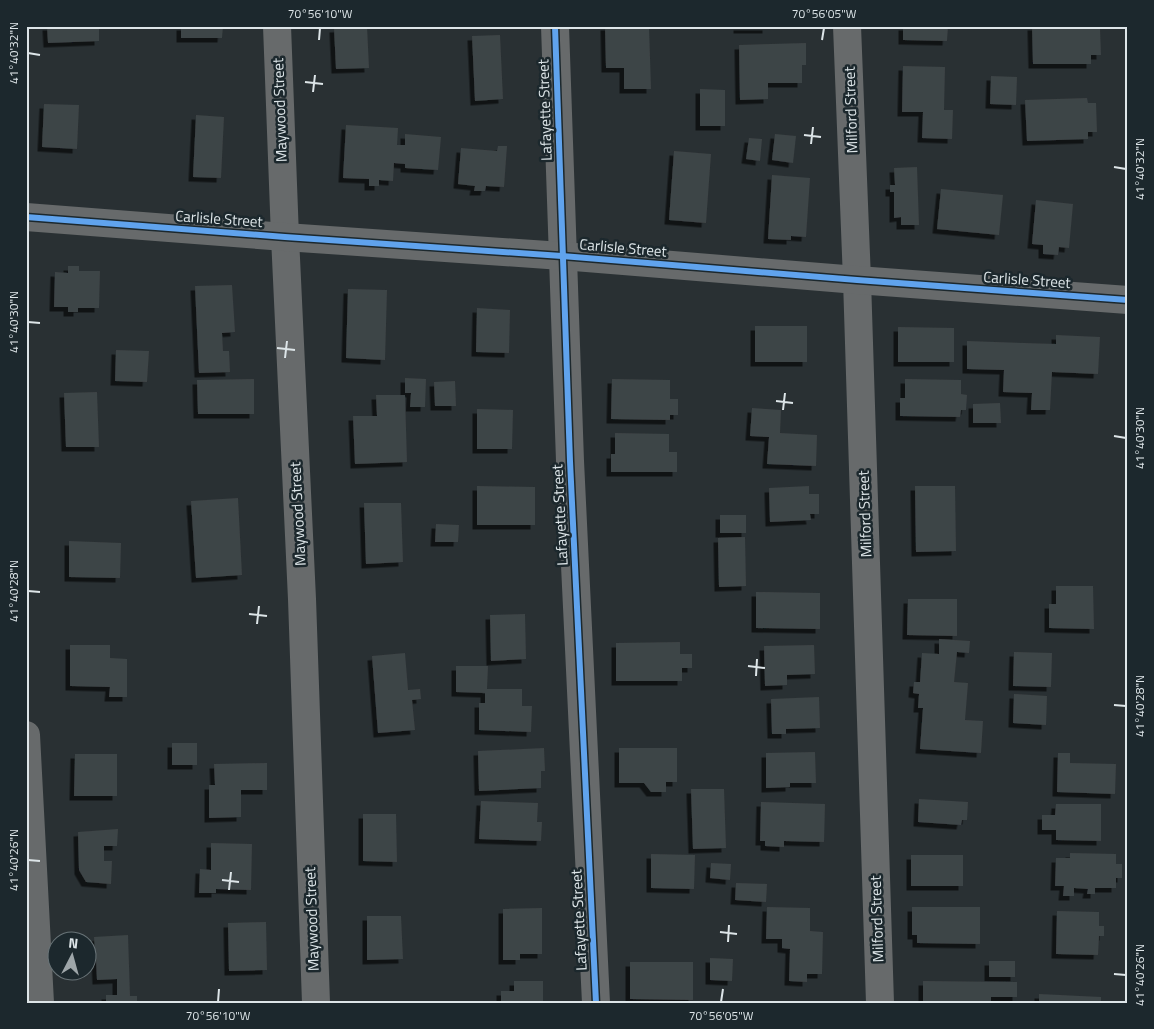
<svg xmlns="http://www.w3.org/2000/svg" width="1154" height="1029" font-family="'Titillium Web',sans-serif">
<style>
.building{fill:#3e4446;filter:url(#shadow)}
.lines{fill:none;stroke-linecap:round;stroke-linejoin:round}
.minor{stroke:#676a6b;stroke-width:28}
.cycleway-casing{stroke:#1c282d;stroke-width:9}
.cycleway{stroke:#60a3ed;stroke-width:6}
.ticks{fill:none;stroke:#dde5e8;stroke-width:2}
.labels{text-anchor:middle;stroke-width:5;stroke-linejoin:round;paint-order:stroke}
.street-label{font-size:15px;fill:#dde5e8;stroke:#1c282d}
.neatline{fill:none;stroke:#dde5e8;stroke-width:2}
.ticks-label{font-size:12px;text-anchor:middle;fill:#dde5e8}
</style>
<defs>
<filter id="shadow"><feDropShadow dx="-4.5" dy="4.5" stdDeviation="0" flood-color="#0009"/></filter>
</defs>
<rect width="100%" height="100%" fill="#293033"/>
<g class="building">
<path d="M47,26h52v15l-51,2z"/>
<path d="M181,26h42l-1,12h-41z"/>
<path d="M367,26l2,42 -33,1 -2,-41z"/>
<path d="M605,26h44l2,63h-27v-21h-18z"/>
<rect x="738" y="26" width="29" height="3"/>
<path d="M903,26h45l-1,15 -44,-1z"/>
<path d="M1032,26h58l1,3h9l1,26h-10v9h-58z"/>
<path d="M500,35l3,64 -28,2 -3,-65z"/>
<path d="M806,43v22h-4v18h-34v16l-28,1 -1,-55z"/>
<path d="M903,66l42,1 -1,43h9l-1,29 -30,-1 1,-26h-21z"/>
<path d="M991,76l26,1 -1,28 -26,-1z"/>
<path d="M700,89l25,1v36h-25z"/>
<path d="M1087,98l1,5h8l1,29h-9v7l-61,2 -2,-41z"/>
<path d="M44,104l35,1 -2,44 -35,-2z"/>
<path d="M196,115l28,2 -3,61 -28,-1z"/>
<path d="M346,125l52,3 -1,17h8v-11l36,3 -3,33 -33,-2v-4l-11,-1 -1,18 -14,-1v6h-10v-7l-26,-1z"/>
<path d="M775,134l21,2 -3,27 -21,-3z"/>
<path d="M749,138l13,1 -2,22 -14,-2z"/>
<path d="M498,146h9l-3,41 -18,-1 -1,5h-11l1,-5 -17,-2 3,-36 36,3z"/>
<path d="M674,151l37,3 -5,69 -37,-3z"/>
<path d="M917,167l2,58h-18v-8l-7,1v-26h-4v-7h5l-1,-17z"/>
<path d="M772,175l38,3 -4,59 -15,-1v4l-23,-1z"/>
<path d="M941,189l62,6 -4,40 -62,-6z"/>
<path d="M1036,200l37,4 -4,44 -10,-1 -1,8 -15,-1v-9l-11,-1z"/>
<path d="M68,266h11v5h21l-1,37h-21v4h-10v-5h-14l1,-35 13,1z"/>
<path d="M232,285l3,47 -13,1 1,18h6l1,21 -31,1 -4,-87z"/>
<path d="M348,289l39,1 -2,70 -39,-2z"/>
<path d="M477,308l33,2 -1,43 -33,-1z"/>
<rect x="755" y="326" width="52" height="36"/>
<path d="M898,327l56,1v34h-56z"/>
<path d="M1056,335l44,2 -2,37 -46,-2 -2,38h-19l1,-17 -29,-1 1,-22 -37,-1v-28l89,3z"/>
<path d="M116,350l33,1 -2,31 -32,-1z"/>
<path d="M405,378l21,1 -1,28h-15l1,-14h-6z"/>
<path d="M254,379v35h-56l-1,-34z"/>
<path d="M612,379l58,1v19h8v16h-8v5l-59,-1z"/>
<path d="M905,379l56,1v14l6,1 -1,15h-5l-1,7 -60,-1v-18h5z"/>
<path d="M455,381l1,25h-21l-1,-24z"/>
<path d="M97,392l2,55h-33l-2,-54z"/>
<path d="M376,395h29l2,67 -52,2 -2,-48h24z"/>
<path d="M1000,403l1,20h-28v-19z"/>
<path d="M752,408l29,2 -1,23 37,2 -1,31 -49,-2 2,-27 -19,-1z"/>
<path d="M477,409l36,1 -1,39h-35z"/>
<path d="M615,433l54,1v18h8v20h-66v-18h4z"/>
<path d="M477,486l58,1v38h-58z"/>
<path d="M809,486v8h10v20h-9l1,6 -41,2 -1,-34z"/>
<path d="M915,486h40l1,65 -40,1z"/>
<path d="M238,498l4,77 -46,3 -5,-77z"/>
<path d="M364,503h37l2,59 -37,2z"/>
<rect x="720" y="515" width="26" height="18"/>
<path d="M436,524l23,1 -1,17h-23z"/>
<path d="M745,537l1,49 -27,1 -1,-49z"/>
<path d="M69,541l52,2 -1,35 -51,-1z"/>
<path d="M1056,586h37l1,43 -45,-1v-24h7z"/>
<path d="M756,592l64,1v36l-64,-1z"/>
<path d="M908,599h49v37l-50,-1z"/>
<path d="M525,614l1,45 -35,2 -1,-46z"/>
<path d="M939,639l31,2 -1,12 -12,-1 -3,30 14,1 -3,37 18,1 -2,32 -61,-4 3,-41h-5l1,-14 -6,-1 1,-11h6l2,-29 17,1z"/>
<path d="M680,642v12h12v14h-10v13h-66v-38z"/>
<path d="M70,645h40v13l17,1v38h-18l1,-10 -40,-1z"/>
<path d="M814,645l1,29 -28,1v10l-22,1 -1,-40z"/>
<path d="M1014,652l38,1 -1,34 -38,-1z"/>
<path d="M405,653l3,37 12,-1 1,10 -9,1 3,30 -37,3 -6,-77z"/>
<path d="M456,666h32l-1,23h35v17h10l-1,26 -52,-2v-27h6v-10l-29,-1z"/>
<path d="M1014,694l33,2 -1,29 -33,-2z"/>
<path d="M819,697l1,31 -34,1v5h-14l-1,-35z"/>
<rect x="172" y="743" width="25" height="22"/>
<path d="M544,748l1,23h-4v17l-62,3 -1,-40z"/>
<path d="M619,748h58v34h-11v10h-15l-7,-9h-25z"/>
<path d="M815,752l1,31h-26v4l-24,1v-35z"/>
<path d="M1058,753h12v10l46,1 -1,30 -58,-2z"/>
<path d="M75,754h42v42h-43z"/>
<path d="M267,763v27h-26v27l-32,1v-33h6l-1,-21z"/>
<path d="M691,789h33l2,59 -33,1z"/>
<path d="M919,799l49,3 -1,18h-5l-1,5 -43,-3z"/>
<path d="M481,801l57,2 -1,19h5l-1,19 -62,-2z"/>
<path d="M761,802l64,2 -1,38 -40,-1v6l-19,-1v-5h-5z"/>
<path d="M1056,804h45v37l-45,-1v-10h-14v-15h13z"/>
<path d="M363,814h33l1,48 -34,-1z"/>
<path d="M118,829l-1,17h-13v15h8l-1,23 -25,-2 -7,-12 -1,-38z"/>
<path d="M211,843l41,1 -1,46 -35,-1v4h-17l1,-24 11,1z"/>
<path d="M1070,853l46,1v10h6v14h-6v10h-21v6h-8l1,-5 -14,-1v8h-11l1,-10h-9l1,-28h14z"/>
<path d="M651,854l44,1 -1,34 -43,-1z"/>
<rect x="911" y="855" width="52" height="31"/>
<path d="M711,863l20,1 -1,16 -20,-2z"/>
<path d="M736,883l31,1 -1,18 -31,-2z"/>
<path d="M767,907l43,1v23l13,1 -1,42h-15v8l-18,-1 1,-32 -8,-1v-9h-16z"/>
<path d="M912,907h68v37l-63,-1v-8h-5z"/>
<path d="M542,908v46h-22v6h-17v-51z"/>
<path d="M1057,911l42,1v14h5v10h-5l-1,19 -42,-1z"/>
<path d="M367,916h34l2,43 -36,1z"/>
<path d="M266,922l1,48 -38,1 -1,-48z"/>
<path d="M128,935l2,61h7v7h-31v-8h11v-16l-20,1 -1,-21 -5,1 -1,-9h5l-1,-14z"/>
<path d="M710,958l23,1 -1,22 -22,-1z"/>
<rect x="989" y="961" width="26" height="16"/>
<path d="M630,962h63v38l-63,-1z"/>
<path d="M514,981h29v22h-42v-12h13z"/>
<path d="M923,981l94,1v15h-26v6h-68z"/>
<path d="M1039,994l62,3v6h-62z"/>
</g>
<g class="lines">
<g class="minor">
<path d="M277,26l8,211 17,362 14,404"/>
<path d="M555,26l15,435 26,542"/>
<path d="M847,26l10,254 23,723"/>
<path d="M26,217l259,20 277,19 295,24 271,20"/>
<path d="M26,735l14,268"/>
</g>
<g class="cycleway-casing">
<g id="cycleway">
<path d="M555,26l15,435 26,542"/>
<path d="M26,217l259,20 277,19 295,24 271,20"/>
</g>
</g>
<use href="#cycleway" class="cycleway"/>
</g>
<path class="ticks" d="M319,40l1,-12M822,40l2,-12M28,53l12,2M305,82l18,2M313,92l2,-17M804,135l17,2M811,144l2,-17M1114,167l12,2M28,322l12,1M277,348l18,2M285,358l2,-17M776,401l17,2M783,410l2,-17M1114,436l12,2M28,591l12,1M249,614l18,2M257,624l2,-18M748,666l17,2M756,676l1,-17M1114,705l12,1M28,860l12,1M222,880l17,2M229,890l2,-18M720,932l17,2M728,942l1,-17M1114,974l12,1M218,1002l1,-13M721,1002l2,-13"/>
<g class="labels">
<g class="street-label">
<text transform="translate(280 110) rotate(-92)" y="5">Maywood Street</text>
<text transform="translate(545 110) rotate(-92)" y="5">Lafayette Street</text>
<text transform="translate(851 110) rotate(-92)" y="5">Milford Street</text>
<text transform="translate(219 219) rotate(4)" y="5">Carlisle Street</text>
<text transform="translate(623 248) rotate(5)" y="5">Carlisle Street</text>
<text transform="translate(1027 280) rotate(4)" y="5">Carlisle Street</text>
<text transform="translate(298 514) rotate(-93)" y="5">Maywood Street</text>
<text transform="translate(865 514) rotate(-92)" y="5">Milford Street</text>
<text transform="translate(560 515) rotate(-93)" y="5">Lafayette Street</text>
<text transform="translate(312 919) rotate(-92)" y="5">Maywood Street</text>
<text transform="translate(877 919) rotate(-92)" y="5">Milford Street</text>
<text transform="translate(579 920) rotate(-93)" y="5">Lafayette Street</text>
</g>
</g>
<rect width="1154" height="1029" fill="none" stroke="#1c282d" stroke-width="55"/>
<g transform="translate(72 956) rotate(6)"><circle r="24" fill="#1c282d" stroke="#697478"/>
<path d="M0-4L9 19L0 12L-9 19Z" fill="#9ea6a9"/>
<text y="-8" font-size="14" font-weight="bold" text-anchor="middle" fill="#dde5e8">N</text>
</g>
<rect x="28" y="28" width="1098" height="974" class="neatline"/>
<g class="ticks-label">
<text x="320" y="18">70°56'10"W</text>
<text x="824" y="18">70°56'05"W</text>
<text transform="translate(14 53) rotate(-90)" y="4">41°40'32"N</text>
<text transform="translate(1140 169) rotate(-90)" y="4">41°40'32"N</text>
<text transform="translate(14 322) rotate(-90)" y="4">41°40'30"N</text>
<text transform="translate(1140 438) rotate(-90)" y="4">41°40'30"N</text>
<text transform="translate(14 591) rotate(-90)" y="4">41°40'28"N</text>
<text transform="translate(1140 706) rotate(-90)" y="4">41°40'28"N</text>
<text transform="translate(14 860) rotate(-90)" y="4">41°40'26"N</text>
<text transform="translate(1140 975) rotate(-90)" y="4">41°40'26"N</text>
<text x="218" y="1020">70°56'10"W</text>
<text x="721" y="1020">70°56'05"W</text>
</g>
</svg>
